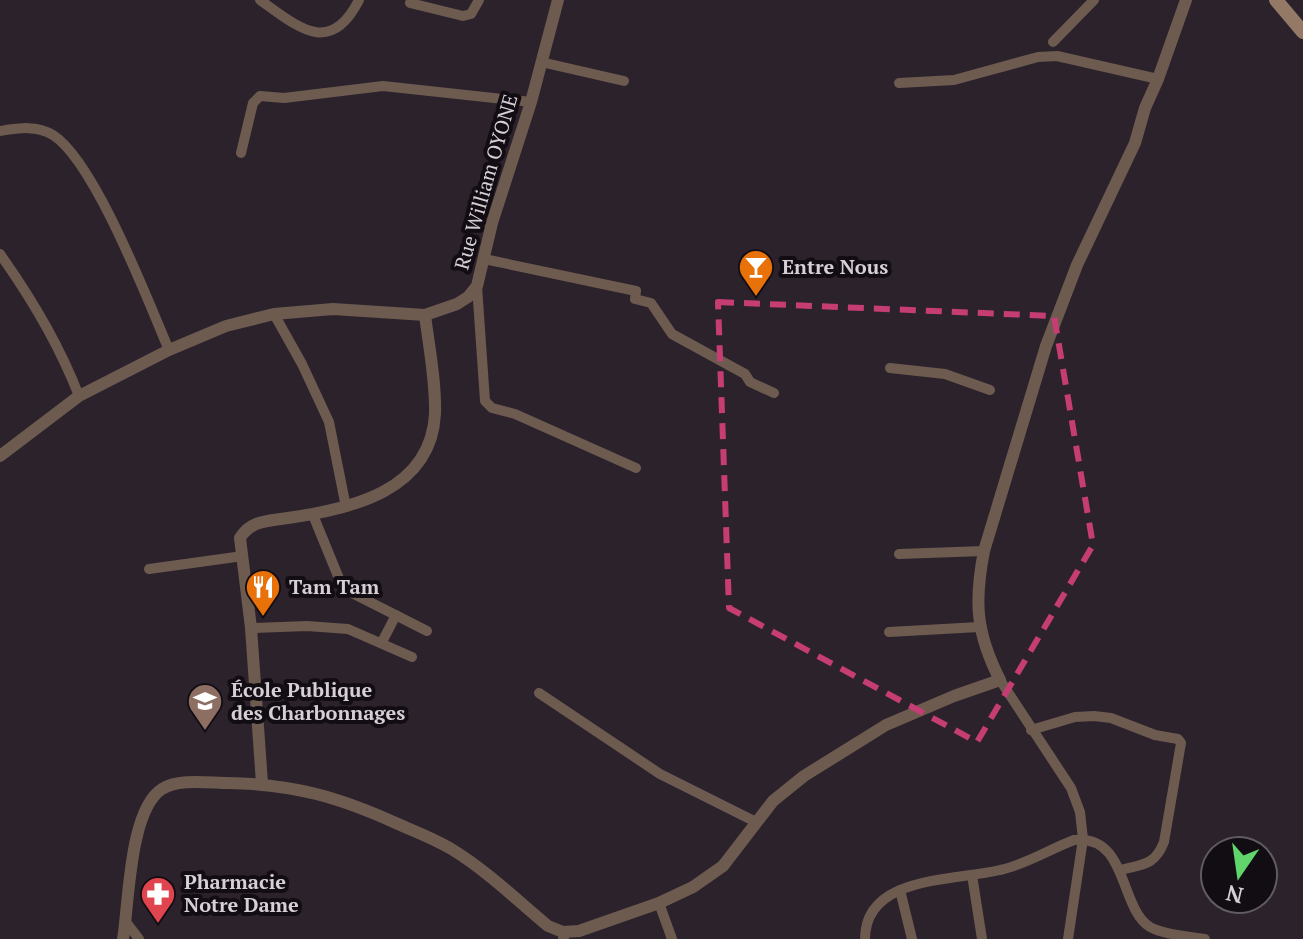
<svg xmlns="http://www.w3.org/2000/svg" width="1303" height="939" font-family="'PT Serif',serif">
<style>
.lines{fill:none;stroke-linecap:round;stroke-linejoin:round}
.minor{stroke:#6d5b50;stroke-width:10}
.tertiary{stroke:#6d5b50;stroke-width:12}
.secondary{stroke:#947967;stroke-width:14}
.marked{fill:none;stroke:#c63d74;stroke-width:6;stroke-dasharray:16 10;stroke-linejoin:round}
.labels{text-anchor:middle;stroke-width:8;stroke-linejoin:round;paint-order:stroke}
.street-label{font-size:20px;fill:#d6cfd6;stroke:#120d12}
.poi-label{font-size:20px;font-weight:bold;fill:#d6cfd6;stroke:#120d12;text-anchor:start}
</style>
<rect width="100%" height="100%" fill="#2c222c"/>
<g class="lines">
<g class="minor">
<path d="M260,0c38,27 70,57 99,0"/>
<path d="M410,3l53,13 8,-2 8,-14"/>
<path d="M1053,42l41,-42"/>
<path d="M541,62l83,19"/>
<path d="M899,83l55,-3 84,-23 19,-1 101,23"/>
<path d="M0,131c19,-3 37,-6 53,4 42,27 95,166 116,215"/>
<path d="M241,153l12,-50 7,-7 24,2 99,-12 148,16"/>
<path d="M0,254c32,45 59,90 79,142"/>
<path d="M484,259l152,32 -1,8 16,4 21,31 73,40 5,8 24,11"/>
<path d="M477,286l8,115 7,7 23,6 121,54"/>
<path d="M274,314l28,50 27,58 17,85"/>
<path d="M890,368l55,6 45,16"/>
<path d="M313,515l27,66 14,13 73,37"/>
<path d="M899,554l85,-3"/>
<path d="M149,569l94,-13"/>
<path d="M251,628l56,-2 41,3 64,28"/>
<path d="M889,632l90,-5"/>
<path d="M382,642l14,-27"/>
<path d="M1000,680l71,108 9,24 3,27 -15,100"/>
<path d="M539,693l121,81 96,48"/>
<path d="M1031,730l44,-13 19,-1 17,2 44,17 23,4 3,4 -17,99c-9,23 -20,22 -43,28"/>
<path d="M972,875l10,64"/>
<path d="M900,890l12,49"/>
<path d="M659,903l13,36"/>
<path d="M126,922l13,17"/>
<path d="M563,938l1,1"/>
<path d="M865,939c0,-64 90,-58 135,-69 25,-5 50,-21 74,-30 54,-6 45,68 76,87 14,8 38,9 55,12"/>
</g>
<g class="tertiary">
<path d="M0,456l79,-60 90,-46 57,-24 48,-12 59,-5 92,6 32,-11 11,-7 9,-11 15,-63 39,-121 27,-102"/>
<path d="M262,783l-11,-155 -11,-90c11,-18 29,-17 48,-20 63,-9 143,-27 147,-104 1,-32 -6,-67 -10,-99"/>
<path d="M123,939c6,-35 6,-129 39,-150 16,-11 48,-6 66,-6 65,1 111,14 170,41 18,8 37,15 55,26 34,21 64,50 95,76l15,6 16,-1 80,-28 34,-16 30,-21 50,-65 31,-25 82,-51 68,-29 46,-16c-24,-47 -26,-78 -16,-129l62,-205 31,-81 58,-122 10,-35 13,-29 28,-79"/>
</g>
<path class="secondary" d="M1276,0l27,32"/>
</g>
<path class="marked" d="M718,302l336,14 39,229 -116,197 -248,-134z"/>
<defs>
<g id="bar-pin" transform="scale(1.8)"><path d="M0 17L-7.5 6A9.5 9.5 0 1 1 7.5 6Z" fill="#e8710a" stroke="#120d12"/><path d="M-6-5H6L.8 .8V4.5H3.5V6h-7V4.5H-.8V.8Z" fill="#fff"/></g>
<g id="restaurant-pin" transform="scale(1.8)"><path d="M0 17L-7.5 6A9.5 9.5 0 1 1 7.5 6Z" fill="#e8710a" stroke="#120d12"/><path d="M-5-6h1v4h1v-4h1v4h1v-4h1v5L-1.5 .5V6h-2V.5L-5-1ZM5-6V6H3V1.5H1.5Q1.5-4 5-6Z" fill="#fff"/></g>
<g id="school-pin" transform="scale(1.8)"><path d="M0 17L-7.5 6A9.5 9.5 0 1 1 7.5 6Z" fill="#8d6e63" stroke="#120d12"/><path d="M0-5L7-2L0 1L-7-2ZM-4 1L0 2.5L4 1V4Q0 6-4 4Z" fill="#fff"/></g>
<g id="pharmacy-pin" transform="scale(1.8)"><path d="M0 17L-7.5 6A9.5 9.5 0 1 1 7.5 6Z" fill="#e0444e" stroke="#120d12"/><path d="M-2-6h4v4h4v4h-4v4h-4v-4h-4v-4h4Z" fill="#fff"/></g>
</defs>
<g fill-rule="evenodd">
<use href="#bar-pin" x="756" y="267"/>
<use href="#restaurant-pin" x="263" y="587"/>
<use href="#school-pin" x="205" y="701"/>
<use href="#pharmacy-pin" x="158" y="894"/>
</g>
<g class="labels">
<g class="street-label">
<text transform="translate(486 182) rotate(-74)" y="7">Rue William OYONE</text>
</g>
<g class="poi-label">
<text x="782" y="274">Entre Nous</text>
<text x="289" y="594">Tam Tam</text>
<text x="231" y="697">École Publique<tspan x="231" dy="23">des Charbonnages</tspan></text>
<text x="184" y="889">Pharmacie<tspan x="184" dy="23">Notre Dame</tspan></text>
</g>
</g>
<g transform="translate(1239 875) rotate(193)"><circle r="38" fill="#120d12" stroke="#605b60" stroke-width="2"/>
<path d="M0-6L14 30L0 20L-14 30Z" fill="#60d56b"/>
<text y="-12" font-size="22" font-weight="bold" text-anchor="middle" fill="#d6cfd6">N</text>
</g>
</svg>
